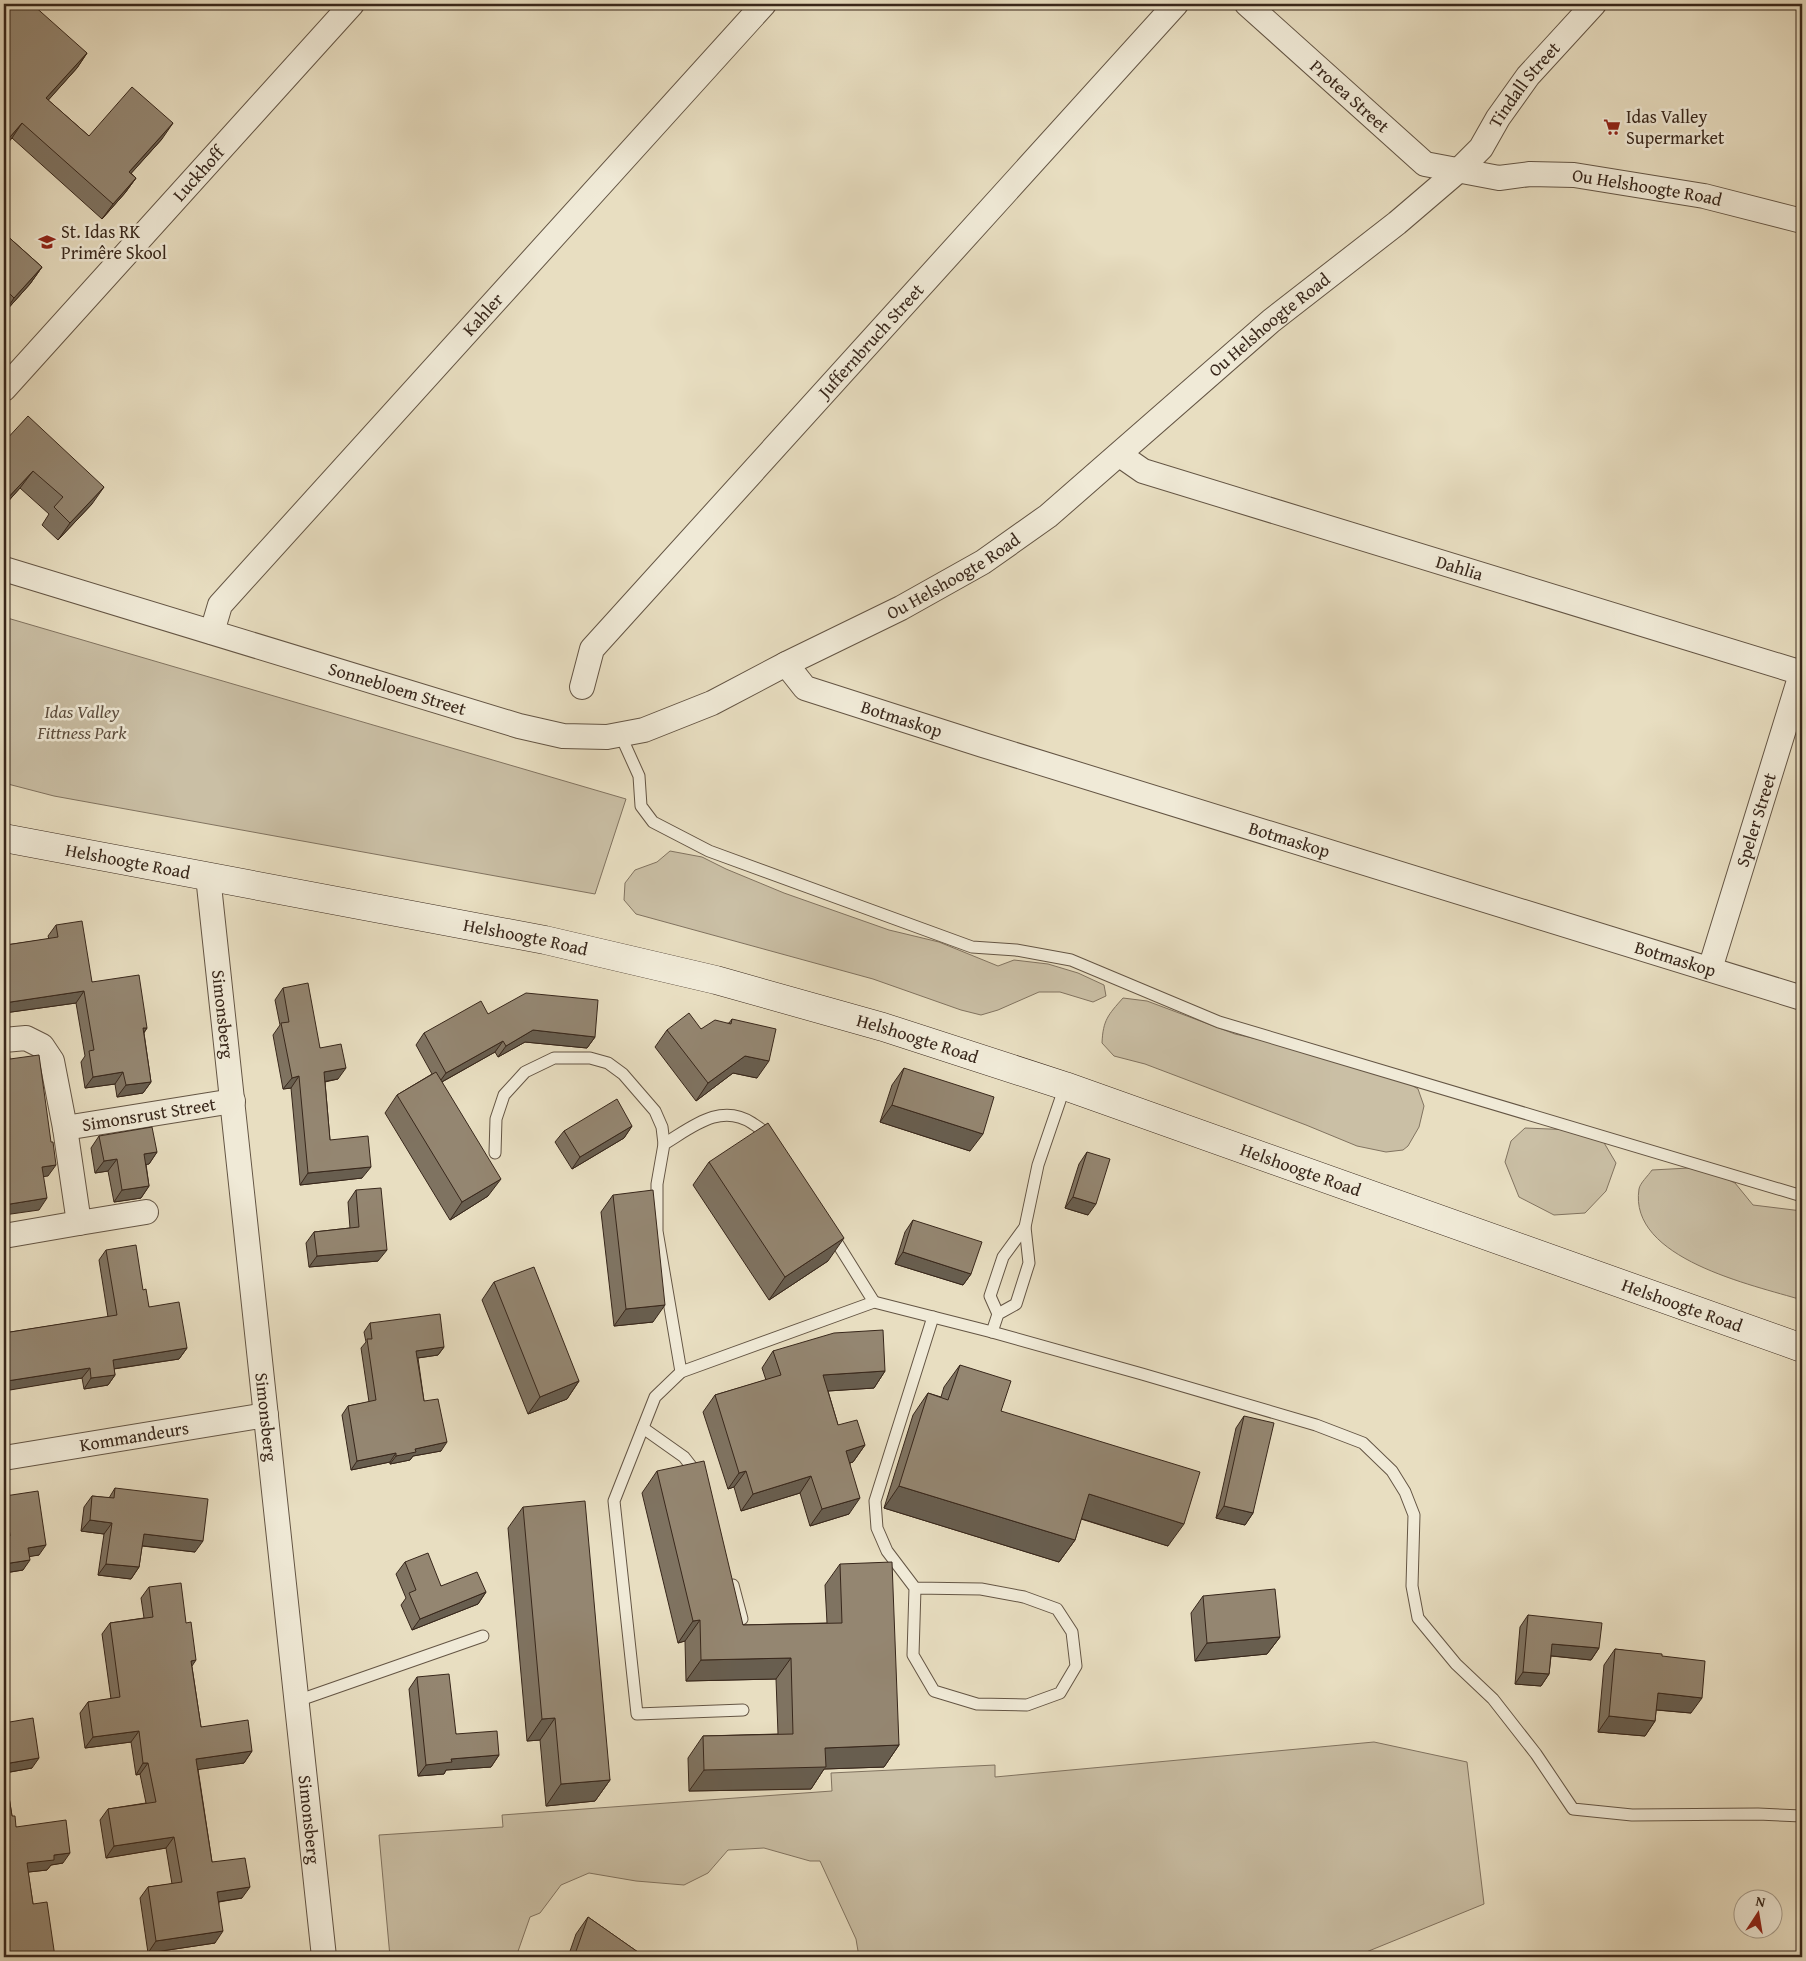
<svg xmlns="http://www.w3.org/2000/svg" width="1806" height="1961" font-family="'Gentium Book Plus',serif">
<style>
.green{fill:#cabfa5;stroke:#817360}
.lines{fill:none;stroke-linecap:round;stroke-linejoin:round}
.lane-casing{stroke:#645544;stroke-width:13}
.street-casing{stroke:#645544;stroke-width:26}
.secondary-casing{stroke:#38271b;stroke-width:29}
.lane{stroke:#f0ead7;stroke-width:11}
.street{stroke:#f0ead7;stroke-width:24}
.secondary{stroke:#f0ead7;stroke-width:28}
.wall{fill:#7f7361;stroke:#38271b}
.shaded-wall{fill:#685e4f;stroke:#38271b}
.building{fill:#948671;stroke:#38271b}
.labels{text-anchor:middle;stroke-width:5;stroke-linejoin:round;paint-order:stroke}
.street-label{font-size:18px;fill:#38271b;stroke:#f0ead7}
.poi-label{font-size:18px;fill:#38271b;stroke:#f0ead7;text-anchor:start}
.park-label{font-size:18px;font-style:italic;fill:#5c4d3e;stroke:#f0ead7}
</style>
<rect width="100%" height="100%" fill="#e8dec1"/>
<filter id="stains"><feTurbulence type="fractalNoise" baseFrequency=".004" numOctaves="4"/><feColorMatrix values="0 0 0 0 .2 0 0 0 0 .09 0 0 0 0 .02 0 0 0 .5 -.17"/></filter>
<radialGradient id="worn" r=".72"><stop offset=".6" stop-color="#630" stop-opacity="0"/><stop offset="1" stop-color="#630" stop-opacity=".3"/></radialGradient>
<g class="green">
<path d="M4,617l622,182 -31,95 -541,-98 -50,-13z"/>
<path d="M670,851l32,6 24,12 58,24 105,37 50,12 59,24 16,-6 34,4 30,9 26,12 2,11 -13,6 -33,-10h-21l-41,18 -17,5 -20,-5 -88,-31 -237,-65 -12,-14 1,-17 10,-13 22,-8z"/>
<path d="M1123,998l24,3 88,33 35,8 135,39 13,8 6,17 -5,21 -11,19 -5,4 -17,2 -29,-6 -51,-21 -161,-61 -31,-8 -12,-13c1,-23 6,-28 21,-45z"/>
<path d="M1525,1128l49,2 29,11 13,22 -10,28 -21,22 -31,2 -35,-18 -14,-35 6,-21z"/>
<path d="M1689,1168l25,5 21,10 18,22 49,6v89c-49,-15 -174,-41 -163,-111 1,-6 9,-13 13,-19z"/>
<path d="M1374,1742l93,20 17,142 -130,53h-495l-3,-18 -36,-78h-10l-46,-13 -36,2 -20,23 -24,12 -48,-4 -47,-8 -28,12 -21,28 -10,4 -14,40h-126l-11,-122 124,-8 -1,-12 330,-24 -1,-18 164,-8v12z"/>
</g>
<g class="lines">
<g class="lane-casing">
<g id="lane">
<path d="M620,734l19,42 2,30 12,16 56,29 263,96 44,3 55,10 148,62 583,174"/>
<path d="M495,1153l1,-34 8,-24 21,-23 29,-14h36l18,5 15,11 32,37 7,16 2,17"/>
<path d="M831,1233l43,69"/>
<path d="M998,1314l-8,-18 13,-39 22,-30"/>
<path d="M992,1332l6,-18 18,-10 13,-41 -4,-36 13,-62 27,-79"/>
<path d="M681,1372l-24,-141v-47l7,-40c27,-16 56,-42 88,-21 6,4 13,8 18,15"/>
<path d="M643,1428l41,29 14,18"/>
<path d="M733,1585l9,34"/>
<path d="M915,1588l66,1 43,8 33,12 15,23 4,34 -16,27 -33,12 -50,-1 -43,-13 -21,-36 2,-67 -28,-37 -10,-23 -2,-27 58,-184"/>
<path d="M297,1701l186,-65"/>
<path d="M743,1710l-106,4 -23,-213 41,-104 26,-25 193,-70 118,30 150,42 174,51 47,18 29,28 13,21 9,23 -2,71 6,32 38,46 37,35 43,55 37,55 59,6 126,-1 44,2"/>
</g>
</g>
<g class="street-casing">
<g id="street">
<path id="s1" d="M1247,4l178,160 74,14 31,-4 44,1 130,21 98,25"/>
<path id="s2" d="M4,389l348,-385"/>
<path id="s3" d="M1120,455l23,16 659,202"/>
<path id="s4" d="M4,569l515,157 44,10 44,1 37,-7 68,-27 74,-39 115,-56 82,-46 65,-46 223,-195 126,-98 62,-53 22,-22 17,-30 30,-42 66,-72"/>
<path id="s5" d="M212,632l8,-27 544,-601"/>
<path id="s6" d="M786,664l19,24 178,57 819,253"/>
<path id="s7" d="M582,687l10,-38 584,-645"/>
<path id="s8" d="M208,876l116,1081"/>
<path id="s9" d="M1710,969l92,-298"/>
<path d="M4,1040l22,-2 16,8 10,15 13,67 14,95 -75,13"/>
<path id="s10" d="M65,1128l168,-27"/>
<path d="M79,1223l67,-11"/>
<path id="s11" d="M4,1458l262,-43"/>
</g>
</g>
<g class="secondary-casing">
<g id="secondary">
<path id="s12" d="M4,838l541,102 171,40 167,47 182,59 737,262"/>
</g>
</g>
<use href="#lane" class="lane"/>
<use href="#street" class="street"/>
<use href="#secondary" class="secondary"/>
</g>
<g class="wall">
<path d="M4,4l83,49 -10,15 -29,32 41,36 73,3 -31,34 5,5 -11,15 -23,26 -90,-81 -8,9z"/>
<path d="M4,233l38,34 -12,17 -26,29z"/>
<path d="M4,442l88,62 -34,36 -16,-15 7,-11 -29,-26 -16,18z"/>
<path d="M56,925l36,57 55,46 -3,5 7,49 -8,11 -26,4 -2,-13 -30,4 -4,-26 4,-6 -9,-53 -72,10v-64l2,-4 43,-6 -1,-3z"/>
<path d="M283,988l37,60 18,31 -13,3 5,58 32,38 -62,7 -9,-97 -8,1 -10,-54 7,-10 -5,-25z"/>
<path d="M732,1019l25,59 -24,-5 -37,28 -41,-54 12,-17 34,-1 28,-6z"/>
<path d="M424,1033l171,4 -8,11 -62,-6 -27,15 -3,-5 -53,30 46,114 -38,24 -65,-107 12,-18 35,-21 -16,-29z"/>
<path d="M904,1068l66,83 -90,-29 12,-37z"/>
<path d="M632,1126l-8,12 -52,31 -17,-27 9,-11z"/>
<path d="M99,1136l58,16 -8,12h-3l3,22 -8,12 -27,4 -6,-31 -13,2 -4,-25z"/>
<path d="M1087,1152l1,63 -23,-7 14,-44z"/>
<path d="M709,1162l119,99 -59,39 -76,-115z"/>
<path d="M356,1190l22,71 -69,6 -3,-24 8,-11 36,-4 -2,-26z"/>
<path d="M613,1195l40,127 -39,4 -13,-114z"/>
<path d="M913,1220l58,54 -8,11 -68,-21 10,-32z"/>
<path d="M106,1250l37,40 6,17 38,41 -8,11 -65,10 1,6 -7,10 -24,4 -2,-11 -78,12v-57l104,-16 -9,-57z"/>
<path d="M494,1282l85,99 -12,18 -39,15 -46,-114z"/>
<path d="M370,1323l74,24 -6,8 -20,3 6,43 17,50 -28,5 -3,4 -20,4v-2l-39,8 -9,-55 6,-9 21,-4 -8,-54 5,-6 -2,-10z"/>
<path d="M773,1351l112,20 -11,17 -46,3 10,34 27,20 -12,17 -3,1 -1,51 -39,12 -10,-33 -59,18 -7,-24 -6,2 -25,-77 12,-17 51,-15 -4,-12z"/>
<path d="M960,1365l41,46 167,135 -87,-27 -6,21 -16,22 -175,-54 29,-93 15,-22 13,4 3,-10z"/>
<path d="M1244,1416l9,97 -8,12 -29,-7 20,-90z"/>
<path d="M657,1471l86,154 84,-2 -2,-38 15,-21 59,181 -15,22 -60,2 -13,20 -122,2 -1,-33 15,-22 75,-2 -2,-55 -90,2 -1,-40 -7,2 -36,-150z"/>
<path d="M115,1488l80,64 -53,-6 -3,21 -8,12 -33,-4 6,-41 -23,-3 3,-24 8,-11 17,2z"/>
<path d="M5,1496l34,59 -9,1 -7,14 -18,3v3l-1,2v-80z"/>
<path d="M523,1507l87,273 -15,21 -49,5 -6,-66 -13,1 -19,-213z"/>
<path d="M405,1562l36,24 45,6 -8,12 -66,26 -11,-25 5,-7 -10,-24z"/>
<path d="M149,1587l43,80 9,60 51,24 -8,12 -46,6 14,93 30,36 -23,4 -4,41 -67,10 -8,-55 8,-11 24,-3 -6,-36 -60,10 -6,-38 8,-11 38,-6 -6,-29 -4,1 -5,-33 -46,6 -5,-35 8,-11 23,-3 -9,-65 8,-11 34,-5 -3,-20z"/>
<path d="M1203,1596l77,41 -13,17 -72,7 -4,-48z"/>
<path d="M1528,1615l71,33 -8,12 -40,-4 -2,18 -8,12 -26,-2 5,-57z"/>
<path d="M1615,1649l47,7 29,57 -35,-3 -1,11 -10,15 -47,-4 6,-67z"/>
<path d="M417,1677l39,57 43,21 -8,12 -45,3 -2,4 -26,2 -9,-87z"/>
<path d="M4,1723l28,45 -27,5 7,43 4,11 47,36 -12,2 -4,5 -19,2 5,32 22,53h-51z"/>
<path d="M588,1917l57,40h-77l8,-23z"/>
</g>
<g class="shaded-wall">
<path d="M87,53l-10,15 -41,46 10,-16z"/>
<path d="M22,123l-10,15 -8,9v-3z"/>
<path d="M173,123l-11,16 -43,48 10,-15z"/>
<path d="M136,178l-11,15 -23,26 11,-15z"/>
<path d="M42,267l-12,17 -26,29 10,-15z"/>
<path d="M33,471l-13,17 -16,18v-4z"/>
<path d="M104,487l-12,17 -34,36 12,-17z"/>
<path d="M84,991l-8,12 -72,10v-10z"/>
<path d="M143,1028h4l-8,11z"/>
<path d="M533,1030l62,7 -8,11 -62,-6 -27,15 8,-11z"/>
<path d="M503,1041l-8,11 -57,32 8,-11z"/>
<path d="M745,1056l24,5 -12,17 -24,-5 -37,28 12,-18z"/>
<path d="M346,1068l-8,11 -22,4 8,-11z"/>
<path d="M123,1072l-8,12 -30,4 8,-11z"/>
<path d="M299,1076l-8,12 -8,1 9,-11z"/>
<path d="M151,1082l-8,11 -26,4 9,-12z"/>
<path d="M892,1105l91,29 -13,17 -90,-29z"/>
<path d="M632,1126l-8,12 -52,31 8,-12z"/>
<path d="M157,1152l-8,12 -13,2 8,-12z"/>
<path d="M117,1159l-9,12 -13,2 9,-12z"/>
<path d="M56,1165l-8,11 -14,2 8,-11z"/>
<path d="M371,1167l-9,11 -62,7 8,-12z"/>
<path d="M501,1179l-13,17 -38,24 12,-18z"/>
<path d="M149,1186l-8,12 -27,4 8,-12z"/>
<path d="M1073,1197l23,7 -8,11 -23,-7z"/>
<path d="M47,1198l-8,12 -35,5v-10z"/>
<path d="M844,1238l-16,23 -59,39 16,-23z"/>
<path d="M387,1250l-9,11 -69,6 8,-11z"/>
<path d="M903,1252l68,22 -8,11 -68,-21z"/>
<path d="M665,1305l-12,17 -39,4 12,-17z"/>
<path d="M444,1347l-6,8 -28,4 6,-8z"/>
<path d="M187,1348l-8,11 -74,11 8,-10z"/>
<path d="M90,1368l-8,10 -78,13v-5l3,-5z"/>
<path d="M885,1371l-11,17 -62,4 11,-17z"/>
<path d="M115,1375l-7,10 -24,4 7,-11z"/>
<path d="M579,1381l-12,18 -39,15 12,-17z"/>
<path d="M447,1442l-6,9 -28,5 -3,4 -20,4 6,-8 19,-7z"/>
<path d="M865,1445l-12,17 -18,5 11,-16z"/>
<path d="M396,1453l-6,9 -39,8 6,-9z"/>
<path d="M746,1471l-12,16 -6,2 11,-16z"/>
<path d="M811,1476l-11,17 -59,18 12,-17z"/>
<path d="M899,1486l176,54 -16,22 -175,-54z"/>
<path d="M1089,1494l95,30 -16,22 -95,-30z"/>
<path d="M860,1498l-11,16 -39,12 12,-17z"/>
<path d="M1224,1506l29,7 -8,12 -29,-7z"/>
<path d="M90,1520l22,3 -8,11 -23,-3z"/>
<path d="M144,1534l59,7 -8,11 -59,-7z"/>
<path d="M46,1545l-7,10 -18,3 7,-10z"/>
<path d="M30,1560l-7,10 -19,3v-9z"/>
<path d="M106,1564l33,3 -8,12 -33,-4z"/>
<path d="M486,1592l-8,12 -66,26 8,-11z"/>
<path d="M700,1620l-15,21 -7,2 15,-22z"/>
<path d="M1280,1637l-13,17 -72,7 12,-18z"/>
<path d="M1552,1644l47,4 -8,12 -47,-5z"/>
<path d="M791,1658l-15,21 -90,2 15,-21z"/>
<path d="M196,1660l-8,12 3,-11z"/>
<path d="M1523,1672l26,2 -8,12 -26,-2z"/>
<path d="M1658,1693l44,5 -11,15 -44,-4z"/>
<path d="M1609,1716l46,5 -10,15 -47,-4z"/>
<path d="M555,1718l-15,22 -13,1 15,-22z"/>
<path d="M139,1731l-8,11 -46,6 8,-11z"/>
<path d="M899,1745l-15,22 -60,2 -13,20 -122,2 15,-21 121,-22z"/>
<path d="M252,1751l-8,12 -56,8 8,-12z"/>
<path d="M499,1755l-8,12 -45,3 -2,4 -26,2 8,-11 25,-6z"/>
<path d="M39,1758l-7,10 -28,5v-9z"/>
<path d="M143,1763h5l-8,11 -4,1z"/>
<path d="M610,1780l-15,21 -49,5 15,-22z"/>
<path d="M174,1837l-8,11 -60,10 8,-12z"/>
<path d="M70,1853l-7,10 -12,2 -4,5 -27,3 7,-10 27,-8z"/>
<path d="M250,1887l-8,11 -33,5 8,-11z"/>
<path d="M223,1931l-8,12 -67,10 8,-12z"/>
</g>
<g class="building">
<path d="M4,4h28l55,49 -41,45 43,38 43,-49 41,36 -44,49 7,6 -23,26 -91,-81 -18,21z"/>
<path d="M4,233l38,34 -28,31 -10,-10z"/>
<path d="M28,416l76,71 -34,36 -16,-16 9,-10 -30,-26 -29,31v-60z"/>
<path d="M82,921l10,61 47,-7 8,53h-4l8,54 -25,3 -3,-13 -30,5 -4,-26 5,-1 -10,-59 -80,12v-48h4l-2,-10 52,-8 -2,-12z"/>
<path d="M308,983l12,65 21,-4 5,24 -22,4 6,68 38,-4 3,31 -63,6 -9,-97 -7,2 -11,-55 8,-1 -6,-34z"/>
<path d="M526,993l72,7 -3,37 -62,-7 -27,16 -3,-5 -57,32 -22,-40 57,-32 7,13z"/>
<path d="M689,1013l12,16 14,-9 16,4 1,-5 44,10 -7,32 -24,-5 -37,27 -41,-53z"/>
<path d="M4,1038l4,3 2,18 29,-4 12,87h2l3,23 -14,2 5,31 -43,7z"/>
<path d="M904,1068l90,29 -11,37 -91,-29z"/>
<path d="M436,1072l65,107 -39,23 -65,-107z"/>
<path d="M617,1099l15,27 -52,31 -16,-26z"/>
<path d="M768,1123l76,115 -59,39 -76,-115z"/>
<path d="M152,1127l5,25 -13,2 5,32 -27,4 -5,-31 -13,2 -5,-25z"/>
<path d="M1087,1152l23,7 -14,45 -23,-7z"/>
<path d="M381,1188l6,62 -70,6 -3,-24 45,-5 -3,-37z"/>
<path d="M653,1190l12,115 -39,4 -13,-114z"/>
<path d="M913,1220l69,22 -11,32 -68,-22z"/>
<path d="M136,1245l7,45 3,-1 3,18 30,-5 8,46 -74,12 2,15 -24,3 -1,-10 -83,13 1,4 -4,1v-53l113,-18 -11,-65z"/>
<path d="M534,1267l45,114 -39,16 -46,-115z"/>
<path d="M440,1314l4,33 -28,4 8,50 14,-2 9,43 -32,7 1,3 -20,4v-3l-39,8 -9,-55 28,-6 -9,-61h5l-2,-16z"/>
<path d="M883,1330l2,41 -62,4 15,50 19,-5 8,25 -19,6 14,47 -38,11 -11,-33 -58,18 -7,-23 -7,2 -24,-78 66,-20 -8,-24 61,-18z"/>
<path d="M960,1365l51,16 -10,30 199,61 -16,52 -95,-30 -14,46 -176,-54 29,-93 20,7z"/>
<path d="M1244,1416l30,7 -21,90 -29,-7z"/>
<path d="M704,1461l39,164 99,-2 -2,-59 52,-2 7,183 -74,3 1,19 -122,3 -1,-34 90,-2 -2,-76 -90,2 -1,-40 -7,1 -36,-150z"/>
<path d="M115,1488l93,11 -5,42 -59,-7 -5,33 -33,-3 6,-41 -22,-3 2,-24 22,2z"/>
<path d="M38,1491l8,54 -18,3 2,12 -26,4v-27l6,-1 -5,-40z"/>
<path d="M585,1501l25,279 -49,4 -6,-66 -13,1 -19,-212z"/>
<path d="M428,1553l13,33 36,-14 9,20 -66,27 -11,-26 7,-3 -11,-28z"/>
<path d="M4,1566l1,10h-1z"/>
<path d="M181,1583l5,40 5,-1 5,38 -5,1 10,66 47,-7 4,31 -56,8 16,103 33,-4 5,29 -33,5 6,39 -67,10 -8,-54 34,-5 -8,-45 -60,9 -6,-37 48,-7 -8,-39h-5l-4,-32 -46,6 -5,-35 32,-5 -10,-74 43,-6 -4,-30z"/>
<path d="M1275,1589l5,48 -73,6 -4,-47z"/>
<path d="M1528,1615l74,8 -3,25 -47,-4 -3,30 -26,-2z"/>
<path d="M1615,1649l47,5v2l43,5 -3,37 -44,-5 -3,28 -46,-5z"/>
<path d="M449,1674l7,60 41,-3 2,24 -48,4 1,3 -26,3 -9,-88z"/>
<path d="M33,1718l6,40 -35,6 8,52h3l1,11 50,-7 4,33 -16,2v5l-27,3 6,41 14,-2 8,55h-46l-5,-33v-201z"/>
<path d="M588,1917l57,40h-71z"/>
</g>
<defs>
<g id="supermarket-bare" transform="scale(1.35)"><path d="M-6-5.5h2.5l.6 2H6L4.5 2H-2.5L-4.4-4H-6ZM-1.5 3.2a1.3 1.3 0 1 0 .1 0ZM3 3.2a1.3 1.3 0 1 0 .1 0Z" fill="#8f2418" stroke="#f0ead7" stroke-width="2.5" paint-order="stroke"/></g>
<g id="school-bare" transform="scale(1.35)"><path d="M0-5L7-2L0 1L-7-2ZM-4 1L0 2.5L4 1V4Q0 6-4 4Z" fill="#8f2418" stroke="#f0ead7" stroke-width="2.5" paint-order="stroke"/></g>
</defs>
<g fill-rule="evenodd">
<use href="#supermarket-bare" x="1612" y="127"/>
<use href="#school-bare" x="47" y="242"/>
</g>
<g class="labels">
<g class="street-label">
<text dy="6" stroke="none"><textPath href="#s4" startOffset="1769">Tindall Street</textPath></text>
<text dy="6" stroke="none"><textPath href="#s1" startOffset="138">Protea Street</textPath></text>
<text dy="6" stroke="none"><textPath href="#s2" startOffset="290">Luckhoff</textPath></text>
<text dy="6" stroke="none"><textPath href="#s1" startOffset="464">Ou Helshoogte Road</textPath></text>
<text dy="6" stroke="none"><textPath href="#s5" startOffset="420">Kahler</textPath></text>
<text dy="6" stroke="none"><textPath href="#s4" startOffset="1416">Ou Helshoogte Road</textPath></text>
<text dy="6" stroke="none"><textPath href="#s7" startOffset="455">Juffernbruch Street</textPath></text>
<text dy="6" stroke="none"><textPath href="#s3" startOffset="359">Dahlia</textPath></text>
<text dy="6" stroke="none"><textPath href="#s4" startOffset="1011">Ou Helshoogte Road</textPath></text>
<text dy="6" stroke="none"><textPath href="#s4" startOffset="411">Sonnebloem Street</textPath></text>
<text dy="6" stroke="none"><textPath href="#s6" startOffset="132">Botmaskop</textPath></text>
<text dy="6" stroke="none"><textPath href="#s9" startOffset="156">Speler Street</textPath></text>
<text dy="6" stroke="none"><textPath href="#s6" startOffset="538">Botmaskop</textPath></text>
<text dy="6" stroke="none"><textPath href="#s12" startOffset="126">Helshoogte Road</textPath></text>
<text dy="6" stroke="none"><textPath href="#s12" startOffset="531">Helshoogte Road</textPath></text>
<text dy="6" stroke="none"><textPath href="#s6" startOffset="942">Botmaskop</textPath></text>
<text dy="6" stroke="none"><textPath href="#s8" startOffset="139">Simonsberg</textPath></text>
<text dy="6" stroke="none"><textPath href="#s12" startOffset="936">Helshoogte Road</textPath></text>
<text dy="6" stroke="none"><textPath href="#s10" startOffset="85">Simonsrust Street</textPath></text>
<text dy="6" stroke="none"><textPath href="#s12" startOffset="1341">Helshoogte Road</textPath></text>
<text dy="6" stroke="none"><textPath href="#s12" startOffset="1746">Helshoogte Road</textPath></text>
<text dy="6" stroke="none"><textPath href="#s8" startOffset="544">Simonsberg</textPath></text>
<text dy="6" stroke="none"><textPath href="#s11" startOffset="132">Kommandeurs</textPath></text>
<text dy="6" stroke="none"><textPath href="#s8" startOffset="949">Simonsberg</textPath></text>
</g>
<g class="poi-label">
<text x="1626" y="123">Idas Valley<tspan x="1626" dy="21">Supermarket</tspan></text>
<text x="61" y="238">St. Idas RK<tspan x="61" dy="21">Primêre Skool</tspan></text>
</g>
<g class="park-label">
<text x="82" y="718">Idas Valley<tspan x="82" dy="21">Fittness Park</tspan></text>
</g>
</g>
<rect width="1806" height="1961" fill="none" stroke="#e8dec1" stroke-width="20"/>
<rect x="5" y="5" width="1796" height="1951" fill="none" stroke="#38271b" stroke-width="2.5"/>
<rect x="10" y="10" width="1786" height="1941" fill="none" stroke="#38271b"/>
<g transform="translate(1758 1914) rotate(12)"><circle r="24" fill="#f0ead7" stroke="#a69c8c"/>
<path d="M0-4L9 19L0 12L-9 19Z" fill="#8f2418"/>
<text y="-8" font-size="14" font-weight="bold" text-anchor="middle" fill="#38271b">N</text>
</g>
<rect width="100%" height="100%" filter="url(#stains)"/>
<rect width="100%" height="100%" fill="url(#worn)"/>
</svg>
